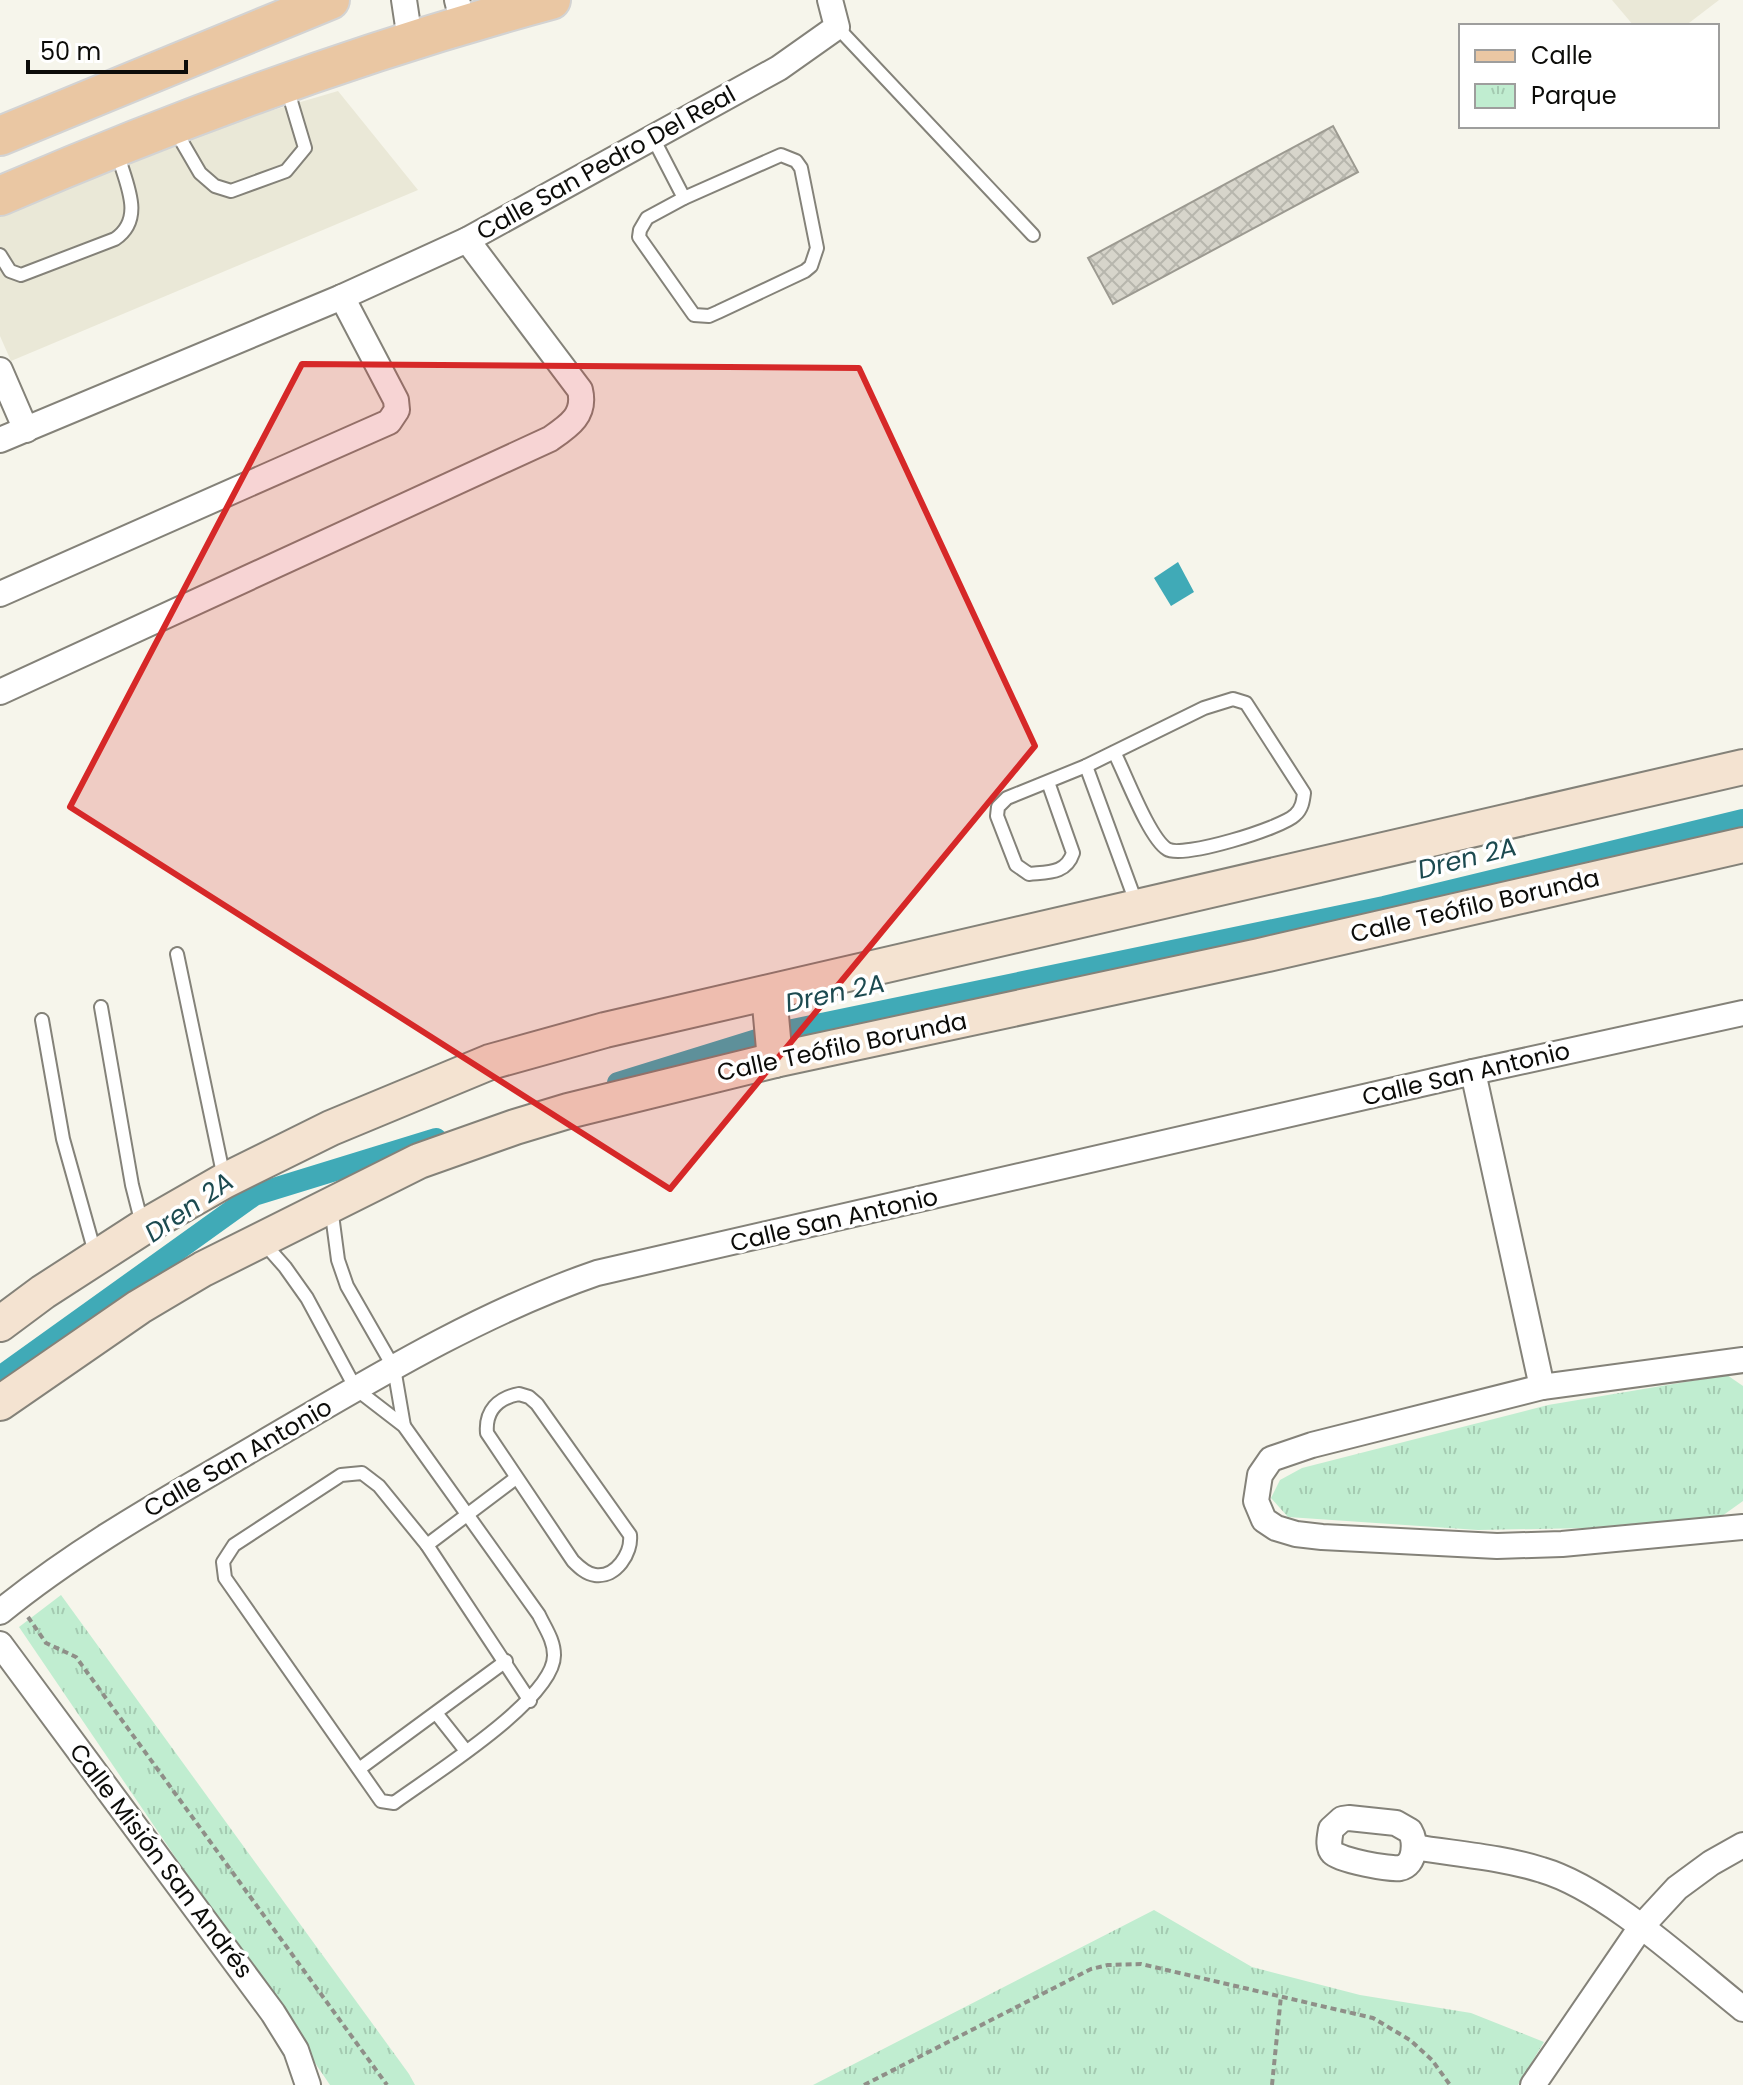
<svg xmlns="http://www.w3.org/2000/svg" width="1743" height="2085" font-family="Poppins,sans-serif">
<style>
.built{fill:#eae8d7}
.park{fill:url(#park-tufts)}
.water{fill:#40aab7}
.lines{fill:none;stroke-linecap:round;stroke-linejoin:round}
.canal{stroke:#40aab7;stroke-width:22}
.building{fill:url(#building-cross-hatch);stroke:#9c9a91;stroke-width:2}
.service-casing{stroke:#848279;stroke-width:16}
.minor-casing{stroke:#848279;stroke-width:28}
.secondary-casing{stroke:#848279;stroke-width:38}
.primary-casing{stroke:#d3d3d3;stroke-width:42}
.path{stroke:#8f8f88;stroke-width:4;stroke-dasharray:6 4;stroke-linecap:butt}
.service{stroke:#fff;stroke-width:12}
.minor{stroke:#fff;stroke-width:24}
.secondary{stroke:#f4e3d1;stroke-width:34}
.primary{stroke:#eac7a3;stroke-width:38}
.marked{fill:#d62828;fill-opacity:0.2;stroke:#d62828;stroke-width:6;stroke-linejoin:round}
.labels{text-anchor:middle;stroke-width:7;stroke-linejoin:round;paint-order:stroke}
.street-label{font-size:24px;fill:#0c0c09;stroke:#fff}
.water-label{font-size:26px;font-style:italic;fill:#1c4a50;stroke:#fff}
</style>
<defs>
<pattern id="park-tufts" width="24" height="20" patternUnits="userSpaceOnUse" patternTransform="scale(2)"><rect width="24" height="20" fill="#c0edd0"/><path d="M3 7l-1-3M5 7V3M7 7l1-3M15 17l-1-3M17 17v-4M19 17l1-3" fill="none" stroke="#a4cab1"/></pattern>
<pattern id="building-cross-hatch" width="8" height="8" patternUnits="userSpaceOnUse" patternTransform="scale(2)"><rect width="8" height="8" fill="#d7d5cb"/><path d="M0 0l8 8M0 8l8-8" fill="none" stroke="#b7b6ad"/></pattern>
</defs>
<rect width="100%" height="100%" fill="#f6f5eb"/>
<g class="built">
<path d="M1612,0h107l-34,26h-51z"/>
<path d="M338,91l80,99 -407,171 -11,-25v-119l199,-85z"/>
</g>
<g class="park">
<path d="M1727,1375l16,11v115l-21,15 -136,12 -108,2 -190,-13 -17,-19 9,-18 22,-12 246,-63z"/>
<path d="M61,1595l348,479 6,11h-85l-311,-458z"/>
<path d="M1154,1910l98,57 108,28 111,18 73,29 -26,43h-705z"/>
</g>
<path class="water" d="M1178,562l16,30 -23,14 -17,-28z"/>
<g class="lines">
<g class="canal">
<path d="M618,1083l165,-51 601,-125 359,-87"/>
<path d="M0,1377l254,-182 182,-56"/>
</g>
</g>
<path class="building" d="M1333,126l25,46 -245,132 -25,-46z"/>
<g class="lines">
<g class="service-casing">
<g id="service">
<path d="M837,27l196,208"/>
<path d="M175,130l25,43 15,13 16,5 55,-20 19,-23 -18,-60"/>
<path d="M653,138l31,60"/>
<path d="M781,155l15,6 5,7 16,80 -6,18 -6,5 -87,41 -9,4 -15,-1 -55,-78 1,-7 7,-12 37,-20z"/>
<path d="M0,255l10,16 11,4 94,-36c31,-21 10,-57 2,-87"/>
<path d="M1086,766l51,139"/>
<path d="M1048,782l25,71c-7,21 -25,19 -44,21l-13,-9 -19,-49 1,-9 9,-9 79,-32 118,-58 29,-9 13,4 58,90c-1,8 -2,16 -9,22 -13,13 -113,44 -128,34 -18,-11 -42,-76 -53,-97"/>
<path d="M177,954l47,224"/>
<path d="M101,1007l31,178 10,39"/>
<path d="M42,1020l21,119 32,114"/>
<path d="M331,1207l7,53 9,26 47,82 10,58"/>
<path d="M262,1241l23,26 22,31 49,91 48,37 135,189c6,13 15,25 15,40 1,44 -125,122 -160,148l-13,-2 -156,-223 -2,-16 11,-17 107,-70 21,-2 17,13 48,59 103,156"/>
<path d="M519,1394l10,3 8,7 93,131c2,18 -14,43 -35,40 -9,-1 -16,-8 -22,-14l-86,-128c-2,-22 11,-35 32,-39z"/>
<path d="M427,1545l89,-67"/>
<path d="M436,1713l30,38"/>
<path d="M359,1769l147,-108"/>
</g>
</g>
<g class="minor-casing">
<g id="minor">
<path d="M404,0l6,40"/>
<path d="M457,0l6,24"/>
<path d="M0,370l26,60"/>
<path d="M0,440l342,-143 125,-57 312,-172 58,-41 -7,-27"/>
<path d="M0,594l389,-172 8,-12 -1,-10 -54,-103"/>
<path d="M0,692l550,-253c19,-13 36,-24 30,-49l-113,-150"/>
<path d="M1473,1072l69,315"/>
<path d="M1743,1360l-201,27 -230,58 -41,14 -11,16 -4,26 8,19 12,8 20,6 26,3 175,9 65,-2 181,-17"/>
<path d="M0,1612c81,-66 171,-115 261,-168 108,-63 217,-130 336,-171l876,-201 270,-59"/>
<path d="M0,1644l273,369 23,37 12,35"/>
<path d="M1349,1818l47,5 14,8c6,10 6,34 -10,37 -9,2 -61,-8 -67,-15 -6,-6 -3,-17 -2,-24l11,-10z"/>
<path d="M1414,1847c42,7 87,10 128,23 65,19 147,96 201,139"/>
<path d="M1533,2085l108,-158 36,-39 34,-25 32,-18"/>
</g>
</g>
<g class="secondary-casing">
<g id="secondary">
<path d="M769,994l6,66"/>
<path d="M0,1324l43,-32 99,-64 82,-47 107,-53 159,-66 115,-32 1138,-263"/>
<path d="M0,1403l139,-96 64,-38 216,-108 96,-34 53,-16 207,-51 484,-104 484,-111"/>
</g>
</g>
<g class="primary-casing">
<g id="primary">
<path d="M0,136l330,-136"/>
<path d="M0,196c180,-78 362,-145 551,-196"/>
</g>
</g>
<g class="path">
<path d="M28,1617l18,26 30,14 311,428"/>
<path d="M864,2085l227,-116 17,-4 33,-1 232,54 37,22 22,20 18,25"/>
<path d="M1272,2085l9,-89"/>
</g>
<use href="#service" class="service"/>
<use href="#minor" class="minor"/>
<use href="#secondary" class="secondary"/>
<use href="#primary" class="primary"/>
</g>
<path class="marked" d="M302,364l557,4 176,378 -365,443 -600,-382z"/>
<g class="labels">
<g class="street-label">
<text transform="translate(606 163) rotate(-29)" y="8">Calle San Pedro Del Real</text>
<text transform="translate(1475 906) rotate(-13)" y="8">Calle Teófilo Borunda</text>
<text transform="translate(842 1047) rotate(-12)" y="8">Calle Teófilo Borunda</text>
<text transform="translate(1466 1074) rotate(-13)" y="8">Calle San Antonio</text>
<text transform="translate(834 1220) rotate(-13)" y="8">Calle San Antonio</text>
<text transform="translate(238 1458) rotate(-30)" y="8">Calle San Antonio</text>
<text transform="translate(161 1861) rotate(53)" y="8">Calle Misión San Andrés</text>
</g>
<g class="water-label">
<text transform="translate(1467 858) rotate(-14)" y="9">Dren 2A</text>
<text transform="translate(835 993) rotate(-12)" y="9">Dren 2A</text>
<text transform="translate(189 1207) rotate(-35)" y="9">Dren 2A</text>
</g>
</g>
<rect x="1459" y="24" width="260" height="104" fill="#ffffff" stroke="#9e9e9d" stroke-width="2"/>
<rect x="1475" y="50" width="40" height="12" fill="#eac7a3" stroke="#9e9e9d" stroke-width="2"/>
<text x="1531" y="64" font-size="24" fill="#0c0c09">Calle</text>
<rect x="1475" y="84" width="40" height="24" fill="url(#park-tufts)" stroke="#9e9e9d" stroke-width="2"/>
<text x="1531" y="104" font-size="24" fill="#0c0c09">Parque</text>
<path d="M28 60v12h158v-12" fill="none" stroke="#0c0c09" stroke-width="4"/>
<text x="40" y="60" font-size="24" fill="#0c0c09" stroke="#ffffff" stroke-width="6" paint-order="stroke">50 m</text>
</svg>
